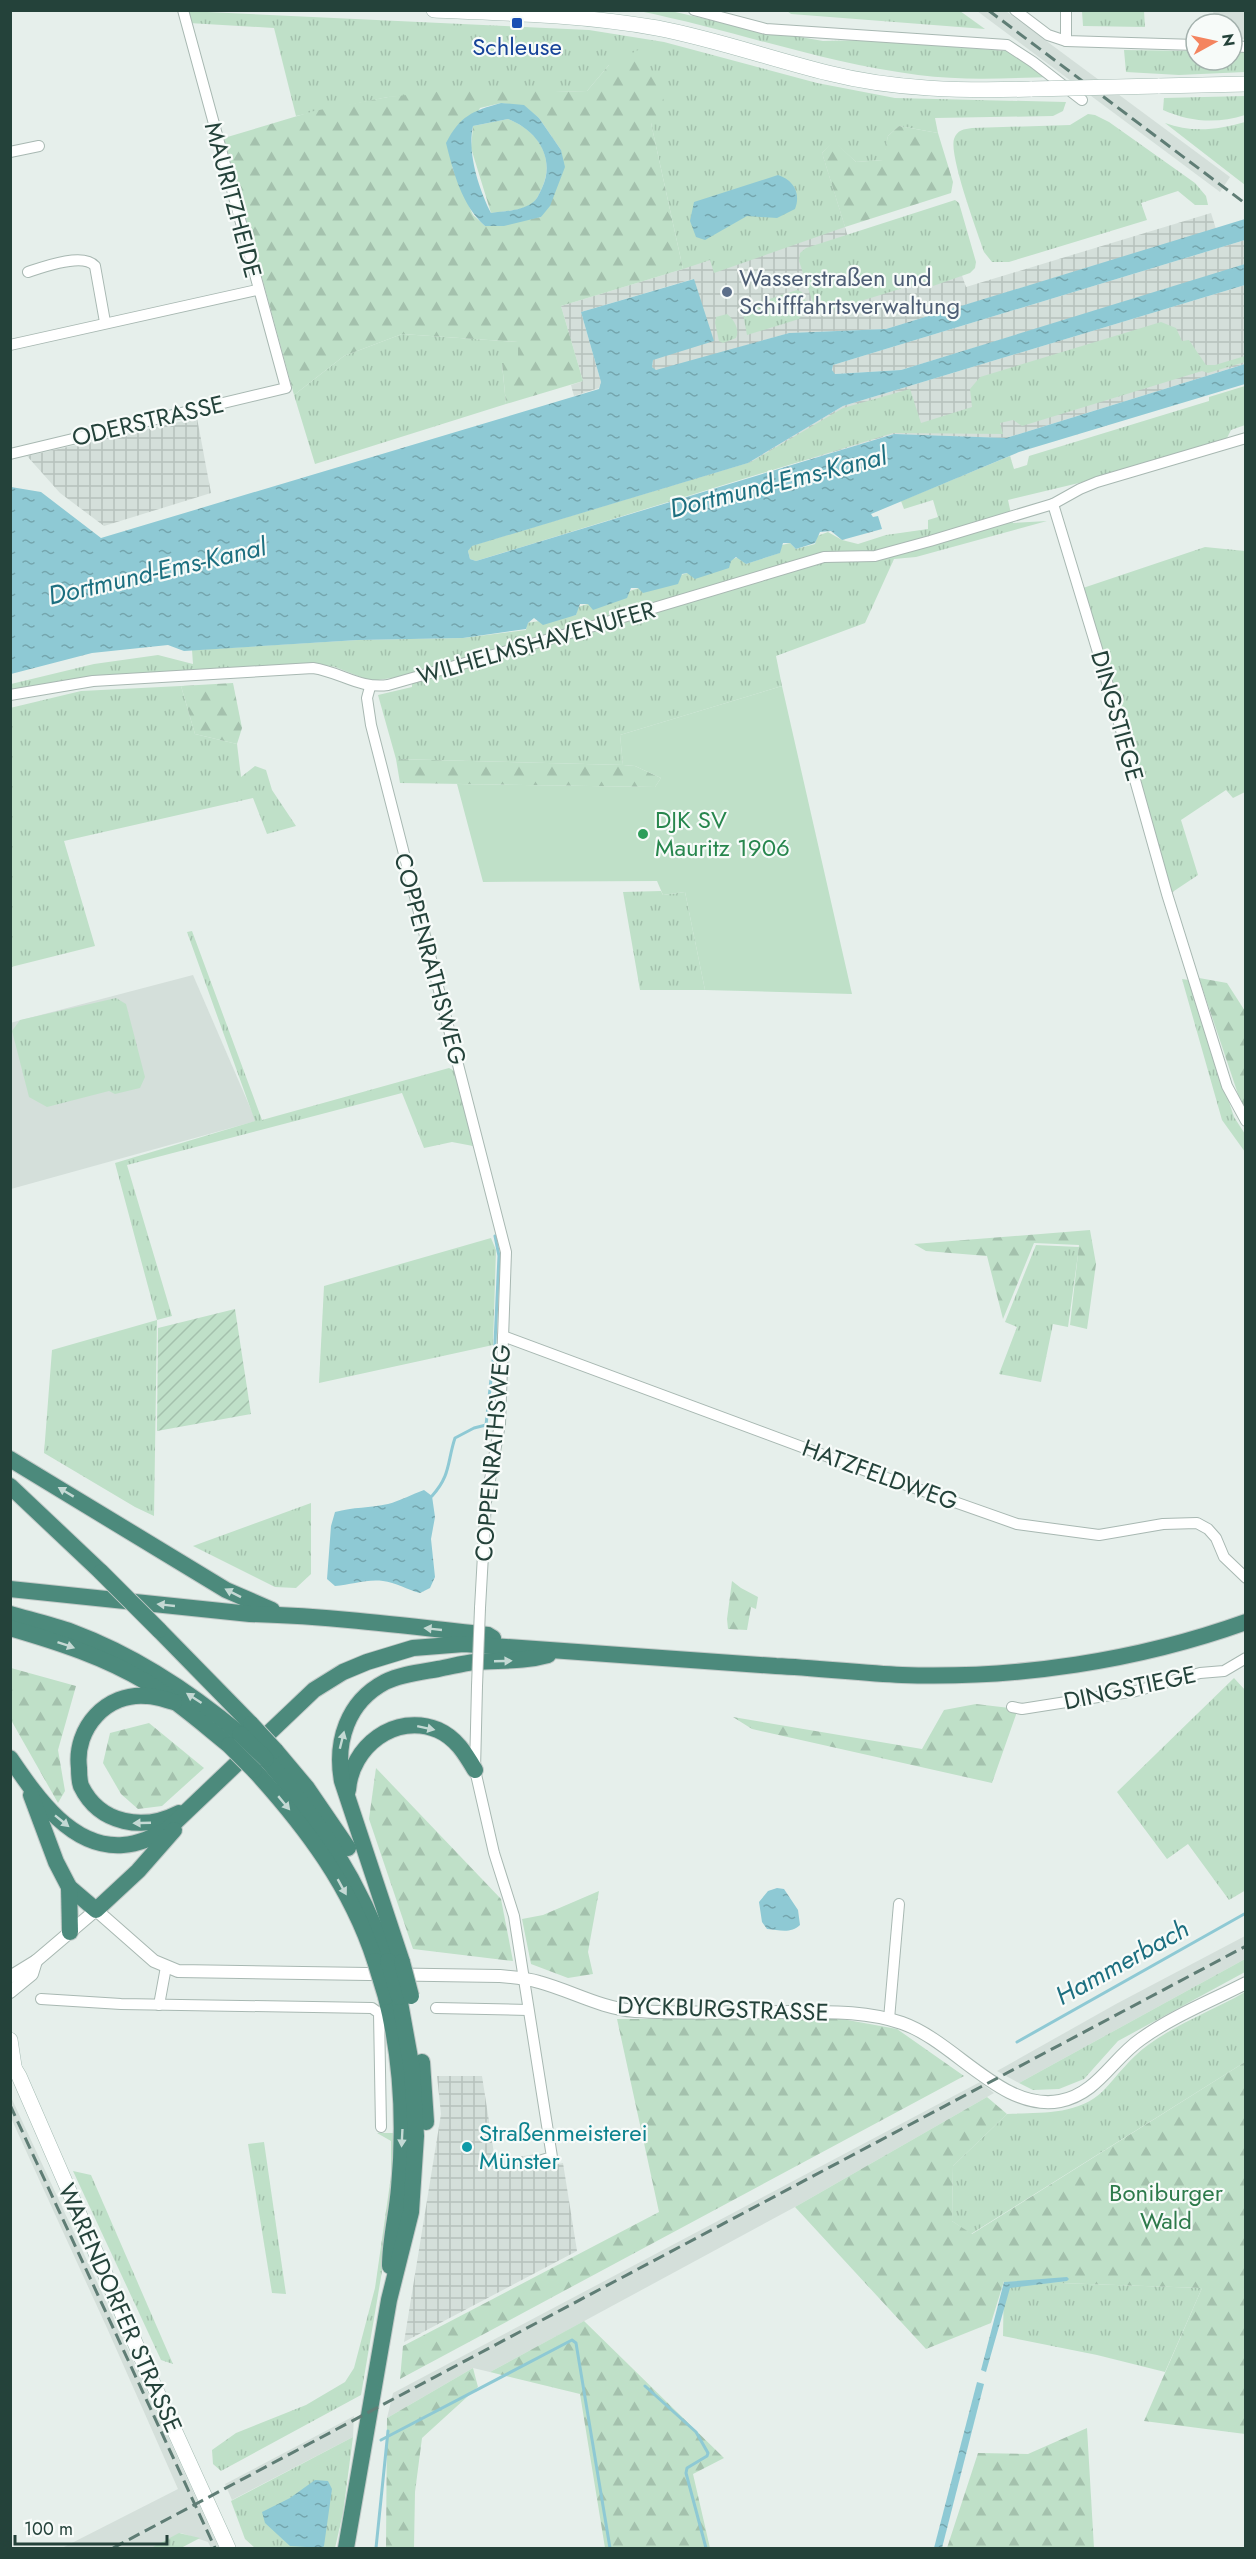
<svg xmlns="http://www.w3.org/2000/svg" width="1256" height="2559" font-family="Jost,sans-serif">
<style>
.built{fill:#d4dfda}
.industrial{fill:url(#industrial-grid)}
.grass{fill:url(#grass-tufts)}
.forest{fill:url(#forest-firs);fill-rule:evenodd}
.garden{fill:url(#garden-furrows)}
.pitch{fill:#bfe0c8}
.water{fill:url(#water-ripples);fill-rule:evenodd}
.lines{fill:none;stroke-linecap:round;stroke-linejoin:round}
.stream{stroke:#8ec9d4;stroke-width:3}
.minor-casing{stroke:#a8b8b2;stroke-width:12}
.tertiary-casing{stroke:#a8b8b2;stroke-width:14}
.secondary-casing{stroke:#a4bbb3;stroke-width:16}
.trunk-casing{stroke:#c2cac8;stroke-width:18}
.minor{stroke:#fff;stroke-width:10}
.tertiary{stroke:#fff;stroke-width:12}
.secondary{stroke:#fff;stroke-width:15}
.trunk{stroke:#4c8a7c;stroke-width:16}
.rail{stroke:#5f7d75;stroke-width:3;stroke-dasharray:12 6;stroke-linecap:butt}
.minor-bridge-casing{stroke:#a8b8b2;stroke-width:12;stroke-linecap:butt}
.secondary-bridge-casing{stroke:#a4bbb3;stroke-width:16;stroke-linecap:butt}
.trunk-bridge-casing{stroke:#c2cac8;stroke-width:18;stroke-linecap:butt}
.minor-bridge{stroke:#fff;stroke-width:10}
.secondary-bridge{stroke:#fff;stroke-width:15}
.trunk-bridge{stroke:#4c8a7c;stroke-width:16}
.oneway{fill:#c4d9d4}
.transit-dot{fill:#1a4fb4;stroke:#f7fbf9;stroke-width:2}
.service-dot{fill:#5c6f8a;stroke:#f7fbf9;stroke-width:2}
.leisure-dot{fill:#2e9e5b;stroke:#f7fbf9;stroke-width:2}
.culture-dot{fill:#0f9aa8;stroke:#f7fbf9;stroke-width:2}
.labels{text-anchor:middle;stroke-width:4.5;stroke-linejoin:round;paint-order:stroke}
.transit-label{font-size:24px;fill:#164399;stroke:#f7fbf9}
.street-label{font-size:24px;fill:#24423a;stroke:#f7fbf9}
.service-label{font-size:24px;fill:#4e5e75;stroke:#f7fbf9;text-anchor:start}
.leisure-label{font-size:24px;fill:#27864d;stroke:#f7fbf9;text-anchor:start}
.culture-label{font-size:24px;fill:#0d838f;stroke:#f7fbf9;text-anchor:start}
.park-label{font-size:24px;fill:#2d7a4b;stroke:#f7fbf9}
.water-label{font-size:26px;font-style:italic;fill:#1c6f80;stroke:#f7fbf9}
</style>
<defs>
<pattern id="industrial-grid" width="8" height="8" patternUnits="userSpaceOnUse" patternTransform="scale(1.5)"><rect width="8" height="8" fill="#d4dfda"/><path d="M0 4h8M4 0v8" fill="none" stroke="#b6c1bc"/></pattern>
<pattern id="grass-tufts" width="24" height="20" patternUnits="userSpaceOnUse" patternTransform="scale(1.5)"><rect width="24" height="20" fill="#bfe0c8"/><path d="M3 7l-1-3M5 7V3M7 7l1-3M15 17l-1-3M17 17v-4M19 17l1-3" fill="none" stroke="#a4c1ad"/></pattern>
<pattern id="forest-firs" width="22" height="20" patternUnits="userSpaceOnUse" patternTransform="scale(1.5)"><rect width="22" height="20" fill="#bfe0c8"/><path d="M5 1l3.5 6h-7zM16 11l3.5 6h-7z" fill="#a4c1ad"/></pattern>
<pattern id="garden-furrows" width="10" height="10" patternUnits="userSpaceOnUse" patternTransform="scale(1.5)"><rect width="10" height="10" fill="#bfe0c8"/><path d="M-1 1l2-2M0 10L10 0M9 11l2-2" fill="none" stroke="#a4c1ad"/></pattern>
<pattern id="water-ripples" width="26" height="14" patternUnits="userSpaceOnUse" patternTransform="scale(1.5)"><rect width="26" height="14" fill="#8ec9d4"/><path d="M2 4q2-2 4 0t4 0M15 11q2-2 4 0t4 0" fill="none" stroke="#74a5ad"/></pattern>
</defs>
<rect width="100%" height="100%" fill="#e6efeb"/>
<g class="built">
<path d="M977,11h29l224,166 -10,15z"/>
<path d="M1213,11h32v28h-13v-15h-17z"/>
<path d="M193,975l63,146 -245,68 -1,-166z"/>
<path d="M1245,1936v23l-226,124 -22,-12 119,-67z"/>
<path d="M980,2082l14,11 -199,114 -305,165 -17,-4 -86,50 6,-25z"/>
<path d="M10,2095l87,187 122,266h-8l-3,-6 -27,-9 -28,15h-91l116,-59 -71,-161 -96,-210z"/>
<path d="M354,2416l-1,21 -121,63 -7,-16z"/>
</g>
<g class="industrial">
<path d="M822,153l44,142 93,-28 7,20 245,-74 5,16 -330,100 -97,4 -132,38 -6,-4 2,-7 40,-81 -112,33 20,70 -2,6 -25,8 -3,-11 12,-4 -22,-75 122,-37z"/>
<path d="M1245,240v24l-22,8 -322,98 -67,4 -2,-4 1,-5z"/>
<path d="M1245,285v79l-239,74 -113,-4 -76,23 -346,89 277,-83 95,-57z"/>
<path d="M197,418l14,75 -107,33 -44,-33 -33,-37z"/>
<path d="M437,2076h45l13,84 42,-6 2,14 24,-5 14,88 -173,91 37,-228z"/>
</g>
<g class="grass">
<path d="M185,11l404,19 75,12 153,41 78,15 171,4 -3,9 -10,5 -118,2 3,15 -39,-7 -11,10 -4,24 -28,2 -22,-20 -12,11 23,74 -131,46 -4,-13 -27,9 -32,-146 -42,-58 -22,26 -199,6 -92,19 -22,-88 -85,-5z"/>
<path d="M639,11h32l61,14 91,16 41,-1 143,11 47,26c-45,1 -90,4 -136,-2 -95,-12 -185,-45 -279,-64z"/>
<path d="M787,11h173l25,18 -194,-15z"/>
<path d="M1082,11h62l1,16 -62,-1z"/>
<path d="M1124,50l72,1v9h36v-9l13,1v20l-66,3 -53,-3z"/>
<path d="M1245,96v19c-28,9 -55,7 -82,-5l1,-12z"/>
<path d="M1088,114l7,1 14,7 86,61 11,13 2,9h-13l-17,-14 -37,12 6,17 -138,42h-17l-8,-10c-7,-21 -35,-96 -30,-113 3,-9 10,-10 18,-11l98,-3z"/>
<path d="M1245,122v63l-80,-62c26,10 53,7 80,-1z"/>
<path d="M955,200l4,3 17,59 -1,6 -5,5 -37,13 -7,-5 -98,30 -9,-1 -5,-4 -15,-45 1,-8 6,-5z"/>
<path d="M797,290l5,2 6,15 -9,12 -52,16 -5,-27z"/>
<path d="M727,314c7,5 13,16 9,24l-13,5 -4,-2 -4,-18 1,-6z"/>
<path d="M1161,322l15,6 6,13 7,-1 17,25h9l30,-9v6l-37,11 -6,-2 -180,55 -9,-6 -13,3 3,11 -110,-1 -417,128 -6,-2 -2,-8 3,-5 280,-84 92,-54 67,-19 11,34 51,-16 -2,-18 10,-12z"/>
<path d="M402,334l116,8v21l-16,1 4,40 -191,60 -21,-69 50,-39z"/>
<path d="M1245,386v39l-14,5 -4,8 -144,44 -75,18 5,23 34,-2 -131,36 -22,2 -29,64 -89,33 6,30 -162,49 3,30 -227,-6 -18,-64 34,-8v-12l-41,6 -36,-14 -21,-4 -219,13 -84,15v-7l83,-20 64,-9 35,9 -1,-14 166,-10 105,-2 63,-8 1,-7 49,-8 2,-8 161,-50 7,7 33,-11 3,-8 8,-2 6,6 19,-5 2,-8 11,-4 14,8 16,4 28,-9 42,-6v-9l10,-3 -5,-17 -29,9 -3,-8 109,-45 4,13 13,-4 2,-9 180,-55v-4z"/>
<path d="M1205,547l40,4v241l-12,6 -7,-8 -45,30 17,55 -27,18 -88,-305z"/>
<path d="M181,686l14,48 42,10 4,33 14,-11 11,4 6,20 24,36 -29,8 -14,-36 -189,43 31,105 -84,21 -1,-259 71,-17z"/>
<path d="M661,891l2,4 22,-3 20,98h-65l-17,-98z"/>
<path d="M192,931l70,189 187,-52 6,3 18,75 -21,-4 -28,6 -22,-55 -275,72 45,151 -15,4 -3,196 -19,-9 -91,-54 8,-103 105,-30 -42,-157 140,-42 -68,-189z"/>
<path d="M1182,979l7,1 45,137 11,17v18l-23,-32z"/>
<path d="M116,998l10,6 19,73 -5,11 -25,6 -6,-3 -62,16 -18,-10 -17,-66 8,-11z"/>
<path d="M491,1238l5,12 -3,95 -174,38 5,-97z"/>
<path d="M1036,1245l43,2 -11,80 -15,-3 -12,58 -42,-8 18,-47 -12,-5z"/>
<path d="M311,1503v71l-15,14 -21,-1 -82,-41z"/>
<path d="M1234,1678l11,12 1,200 -17,10 -41,-56 -21,15 -50,-67z"/>
<path d="M1245,1959v13l-127,69 -34,38 -25,10 -26,1 -14,-7z"/>
<path d="M1245,1992v70l-274,172 -19,-13 1,-55 54,-52c33,-2 70,2 96,-23 15,-16 27,-33 45,-46 30,-22 66,-35 97,-53z"/>
<path d="M377,2133h20l1,44 -37,218 -140,76 -8,-7 -1,-14 24,-17 70,-28 39,-23 9,-14 21,-80 16,-112v-35z"/>
<path d="M264,2142l22,152 -14,-1 -24,-149z"/>
<path d="M73,2171l18,4 82,189 -12,-4z"/>
<path d="M1004,2281l198,7 -37,84 -68,-17 -94,-19z"/>
<path d="M353,2437l-10,76 -8,35h-80l-10,-9 -14,-38z"/>
<path d="M179,2533l21,5 -19,10h-30z"/>
</g>
<g class="forest">
<path d="M642,48l25,60 -16,15 32,146 -122,37 22,75 -77,23 -4,-41h16v-21l-116,-8 -58,22 -50,39 -70,-257 90,-27 74,-14 92,-10 69,5 38,-1 22,-26zM501,103l23,3 15,12 22,32 -20,67 -56,9 -12,-11 -21,-48 28,-59z"/>
<path d="M508,119c29,11 48,38 34,69 -3,6 -5,12 -10,16 -11,7 -28,7 -41,9l-20,-65 2,-22z"/>
<path d="M899,126l39,7 15,49 -2,11 -106,34 -23,-74 12,-12 22,21 27,-2 5,-24z"/>
<path d="M233,683l9,45 -5,16 -42,-10 -14,-48z"/>
<path d="M396,759l227,6 12,1 26,12 -6,9 -255,-4z"/>
<path d="M1199,978l28,5 18,28v104z"/>
<path d="M1090,1230l6,34 -9,65 -17,-4 9,-80 -45,-2 -31,76 -16,-63 -61,-5 -12,-7z"/>
<path d="M732,1581l9,7 17,9 -2,12 -5,-2 -4,23 -19,-1 -1,-10z"/>
<path d="M11,1668l65,18 -18,64 7,41 -7,12 -47,-83z"/>
<path d="M976,1704l42,5 -26,74 -240,-54 -19,-12 189,32 22,-39z"/>
<path d="M149,1723l55,45 -42,38 -24,3 -17,-15 -18,-31 7,-30z"/>
<path d="M376,1768l125,131 12,62 -100,-12 -44,-130z"/>
<path d="M599,1891l-11,61 5,22 -25,4 -37,-14 -9,-45 21,-4z"/>
<path d="M617,2019h225l55,10 67,47 -564,303 3,-33 256,-134z"/>
<path d="M1245,2062v372l-101,-13 58,-133 -198,-7 -13,42 -65,26 -131,-142 192,-110 20,17 -54,52 -1,55 20,13z"/>
<path d="M584,2321l140,137 -31,16 17,74h-105l-25,-154 -90,-22z"/>
<path d="M473,2368l5,19 -56,51 -7,54 -1,56h-28l1,-130z"/>
<path d="M1087,2428l7,120h-147l31,-95 50,1z"/>
</g>
<path class="garden" d="M235,1309l16,105 -94,17 1,-103z"/>
<path class="pitch" d="M782,686l70,308 -147,-4 -20,-98 -22,3 -6,-14 -174,1 -26,-98 198,3 6,-9 -26,-12 -12,-1 -3,-30z"/>
<g class="water">
<path d="M501,103l23,2 15,13 22,32 4,17 -15,39 -9,11 -37,9h-19c-23,-20 -32,-55 -39,-83 14,-27 26,-32 55,-40zM508,119c29,11 48,39 34,69 -3,6 -5,12 -10,15 -11,8 -28,8 -41,10 -12,-24 -24,-60 -18,-87z"/>
<path d="M778,175c16,5 23,19 17,34l-18,9 -30,-2 -42,24 -9,-3 -6,-16 4,-19z"/>
<path d="M1245,219v21l-412,125 -1,5 3,4 66,-4 344,-106v21l-402,121 -95,57 -276,83 -4,5 2,8 6,2 418,-127 112,4 239,-74v20l-226,68 -148,62 2,3 5,-1 4,13 -40,11 -11,-9 -11,1 -5,11 -19,6 -6,-6h-7l-3,10 -34,11 -10,-7 -5,4 -2,7 -34,11 -8,-6 -5,1 -4,10 -35,9 -5,-5h-7l-4,10 -34,12 -5,-6h-8l-4,11 -33,10 -9,-7 -6,5 -2,6 -63,9 -105,2 -174,11 -16,-6 -76,8 -81,21v-187l30,5 60,46 498,-149 2,-7 -20,-70 113,-33 20,62 -61,19 -1,7 4,3 133,-37 97,-4z"/>
<path d="M424,1490l8,6 3,21 -4,22 4,38 -5,11 -10,5c-12,-3 -25,-11 -37,-12 -17,-2 -32,4 -48,5l-8,-7 4,-53 4,-14c18,-5 35,-4 53,-8 12,-3 24,-10 36,-14z"/>
<path d="M777,1888l7,1 14,21 2,15c-9,9 -21,5 -33,4l-5,-7 -3,-20 9,-11z"/>
<path d="M1067,2277l2,2 -2,2 -57,7 -24,84 -5,-2 23,-88z"/>
<path d="M977,2382l7,2 -42,164h-8z"/>
<path d="M315,2480l13,1 4,8 -8,57 -2,2 -32,-2 -25,-23 -3,-11 28,-14z"/>
</g>
<g class="lines">
<g class="stream">
<path d="M432,1496c19,-21 15,-34 23,-58l19,-10 12,-3 9,-82 4,-87 -4,-20"/>
<path d="M1017,2042l229,-129"/>
<path d="M645,2386l51,46 12,21 -1,3 -20,12 -1,5 20,75"/>
<path d="M381,2440l191,-100 4,3 34,205"/>
<path d="M376,2548l12,-117"/>
</g>
<g class="minor-casing">
<g id="minor">
<path d="M694,10l72,19 241,16 26,17 49,38"/>
<path d="M1015,10l33,25 18,6 130,4"/>
<path d="M1066,41v-31"/>
<path d="M1232,46l14,1"/>
<path d="M10,152l29,-6"/>
<path d="M28,272c15,-5 55,-20 67,-6l10,56"/>
<path d="M10,345l247,-55"/>
<path d="M10,454l276,-66 -103,-378"/>
<path d="M1053,504l61,201 53,189 60,192 19,35"/>
<path d="M370,687l-3,11 4,27 135,527 -6,172 -14,78 -6,106"/>
<path d="M10,695l83,-14 220,-13c28,4 46,21 75,17l172,-49 264,-79 51,-1 55,-15 123,-37 27,-15 17,-7 149,-44"/>
<path d="M503,1336l361,134 153,54 82,11 64,-11 34,-1 11,6 8,9 8,19 22,21"/>
<path d="M477,1686l-2,84 19,83 20,63 38,241 -13,4"/>
<path d="M1012,1707l10,2 114,-18 64,-18 24,-2 22,-13"/>
<path d="M41,1999l80,5 251,4 7,5 2,114"/>
<path d="M159,2005l7,-38"/>
<path d="M436,2008l92,2"/>
<path d="M889,2019l10,-115"/>
</g>
</g>
<g class="tertiary-casing">
<g id="tertiary">
<path d="M10,1977l26,-16 60,-51 58,51 24,10 321,5c13,1 27,2 40,6 33,9 61,26 96,29 52,3 106,1 159,1 36,0 72,-1 108,11 54,19 100,89 158,78 37,-7 52,-42 81,-62 32,-23 70,-38 105,-56"/>
<path d="M10,1992l22,-18 4,-13"/>
</g>
</g>
<g class="secondary-casing">
<g id="secondary">
<path d="M434,10c75,3 149,5 223,18 58,11 114,31 171,45 67,17 136,18 204,16"/>
<path d="M1158,86l88,-2"/>
<path d="M10,2040l4,26"/>
<path d="M10,2061l9,15 127,292 82,180"/>
</g>
</g>
<g class="trunk-casing">
<g id="trunk">
<path d="M10,1459l216,131 46,20"/>
<path d="M10,1486l91,86"/>
<path d="M10,1589l240,25c79,2 159,12 238,21l5,3"/>
<path d="M10,1614c21,6 42,11 62,18 62,23 118,60 168,102"/>
<path d="M10,1628c48,14 95,29 138,55 29,18 55,41 81,62"/>
<path d="M159,1630l92,94"/>
<path d="M174,1702c-8,-2 -18,-6 -27,-6 -40,-4 -73,32 -68,72 0,5 0,12 2,18 19,39 63,45 98,27"/>
<path d="M275,1750l32,38 41,60"/>
<path d="M10,1758c26,38 61,91 113,87 16,-1 30,-8 44,-15l147,-140 29,-18 24,-10 46,-14 51,-4c104,8 208,15 312,22 42,2 84,7 126,9 115,4 235,-14 344,-53"/>
<path d="M266,1759c55,64 93,122 122,202"/>
<path d="M254,1770c52,57 97,117 121,191"/>
<path d="M348,1790c3,-43 47,-78 90,-60 18,8 27,23 37,40"/>
<path d="M31,1795l25,67 13,25 27,23 42,-39 36,-41"/>
<path d="M69,1887l1,45"/>
<path d="M402,1962l-60,-181c-7,-39 5,-79 43,-99 16,-8 36,-10 53,-13 12,-2 25,-6 37,-7 25,-2 48,0 73,-7"/>
<path d="M386,1997c16,63 19,126 13,191 -2,26 -9,52 -9,78"/>
<path d="M422,2062l4,60"/>
<path d="M346,2548l43,-248 22,-88 5,-76 -4,-67 -13,-72"/>
</g>
</g>
<use href="#minor" class="minor"/>
<use href="#tertiary" class="tertiary"/>
<use href="#secondary" class="secondary"/>
<use href="#trunk" class="trunk"/>
<g class="rail">
<path d="M988,10l258,194"/>
<path d="M10,2105l205,443"/>
<path d="M113,2548l1133,-602"/>
</g>
<g class="minor-bridge-casing">
<path id="minor-bridge" d="M477,1686l3,-78"/>
</g>
<g class="secondary-bridge-casing">
<path id="secondary-bridge" d="M1032,89l126,-3"/>
</g>
<g class="trunk-bridge-casing">
<g id="trunk-bridge">
<path d="M101,1572l58,58"/>
<path d="M251,1724l24,26"/>
<path d="M240,1734l26,25"/>
<path d="M229,1745l25,25"/>
<path d="M375,1961l11,36"/>
<path d="M388,1961l11,36"/>
<path d="M402,1962l9,34"/>
</g>
</g>
<use href="#minor-bridge" class="minor-bridge"/>
<use href="#secondary-bridge" class="secondary-bridge"/>
<use href="#trunk-bridge" class="trunk-bridge"/>
</g>
<defs><path id="oneway-solid" d="M-6-.8H1V-3.2L6.5 0L1 3.2V.8H-6Z" transform="scale(1.5)"/></defs>
<g class="oneway">
<use href="#oneway-solid" transform="translate(66 1492) rotate(-149)"/>
<use href="#oneway-solid" transform="translate(233 1593) rotate(-153)"/>
<use href="#oneway-solid" transform="translate(166 1605) rotate(-174)"/>
<use href="#oneway-solid" transform="translate(433 1629) rotate(-174)"/>
<use href="#oneway-solid" transform="translate(66 1645) rotate(19)"/>
<use href="#oneway-solid" transform="translate(503 1661) rotate(-2)"/>
<use href="#oneway-solid" transform="translate(194 1698) rotate(-147)"/>
<use href="#oneway-solid" transform="translate(426 1728) rotate(12)"/>
<use href="#oneway-solid" transform="translate(342 1740) rotate(-76)"/>
<use href="#oneway-solid" transform="translate(284 1803) rotate(50)"/>
<use href="#oneway-solid" transform="translate(62 1821) rotate(39)"/>
<use href="#oneway-solid" transform="translate(142 1823) rotate(178)"/>
<use href="#oneway-solid" transform="translate(342 1887) rotate(61)"/>
<use href="#oneway-solid" transform="translate(402 2138) rotate(93)"/>
</g>
<rect class="transit-dot" x="511" y="17" width="12" height="12" rx="3"/>
<circle class="service-dot" cx="727" cy="292" r="6"/>
<circle class="leisure-dot" cx="643" cy="834" r="6"/>
<circle class="culture-dot" cx="467" cy="2147" r="6"/>
<g class="labels">
<g class="transit-label">
<text x="517" y="55">Schleuse</text>
</g>
<g class="street-label">
<text transform="translate(233 200) rotate(75)" y="8">MAURITZHEIDE</text>
<text transform="translate(148 421) rotate(-13)" y="8">ODERSTRASSE</text>
<text transform="translate(536 643) rotate(-16)" y="8">WILHELMSHAVENUFER</text>
<text transform="translate(1117 716) rotate(74)" y="8">DINGSTIEGE</text>
<text transform="translate(430 959) rotate(75)" y="8">COPPENRATHSWEG</text>
<text transform="translate(493 1453) rotate(-85)" y="8">COPPENRATHSWEG</text>
<text transform="translate(880 1475) rotate(20)" y="8">HATZFELDWEG</text>
<text transform="translate(1130 1688) rotate(-12)" y="8">DINGSTIEGE</text>
<text transform="translate(723 2009) rotate(2)" y="8">DYCKBURGSTRASSE</text>
<text transform="translate(120 2308) rotate(66)" y="8">WARENDORFER STRASSE</text>
</g>
<g class="service-label">
<text x="739" y="286">Wasserstraßen und<tspan x="739" dy="28">Schifffahrtsverwaltung</tspan></text>
</g>
<g class="leisure-label">
<text x="655" y="828">DJK SV<tspan x="655" dy="28">Mauritz 1906</tspan></text>
</g>
<g class="culture-label">
<text x="479" y="2141">Straßenmeisterei<tspan x="479" dy="28">Münster</tspan></text>
</g>
<g class="park-label">
<text x="1166" y="2201">Boniburger<tspan x="1166" dy="28">Wald</tspan></text>
</g>
<g class="water-label">
<text transform="translate(778 482) rotate(-14)" y="9">Dortmund-Ems-Kanal</text>
<text transform="translate(157 571) rotate(-13)" y="9">Dortmund-Ems-Kanal</text>
<text transform="translate(1122 1962) rotate(-29)" y="9">Hammerbach</text>
</g>
</g>
<rect width="1256" height="2559" fill="none" stroke="#24423a" stroke-width="24"/>
<g transform="translate(1214 42) rotate(82)"><circle r="28" fill="#f7fbf9" stroke="#a3b1ad" stroke-width="1.5"/>
<path d="M0-4.5L10 22L0 15L-10 22Z" fill="#f4845f"/>
<text y="-9" font-size="16" font-weight="bold" text-anchor="middle" fill="#24423a">N</text>
</g>
<path d="M15 2535v9h152v-9" fill="none" stroke="#24423a" stroke-width="3"/>
<text x="24" y="2535" font-size="18" fill="#24423a" stroke="#f7fbf9" stroke-width="4.5" paint-order="stroke">100 m</text>
</svg>
